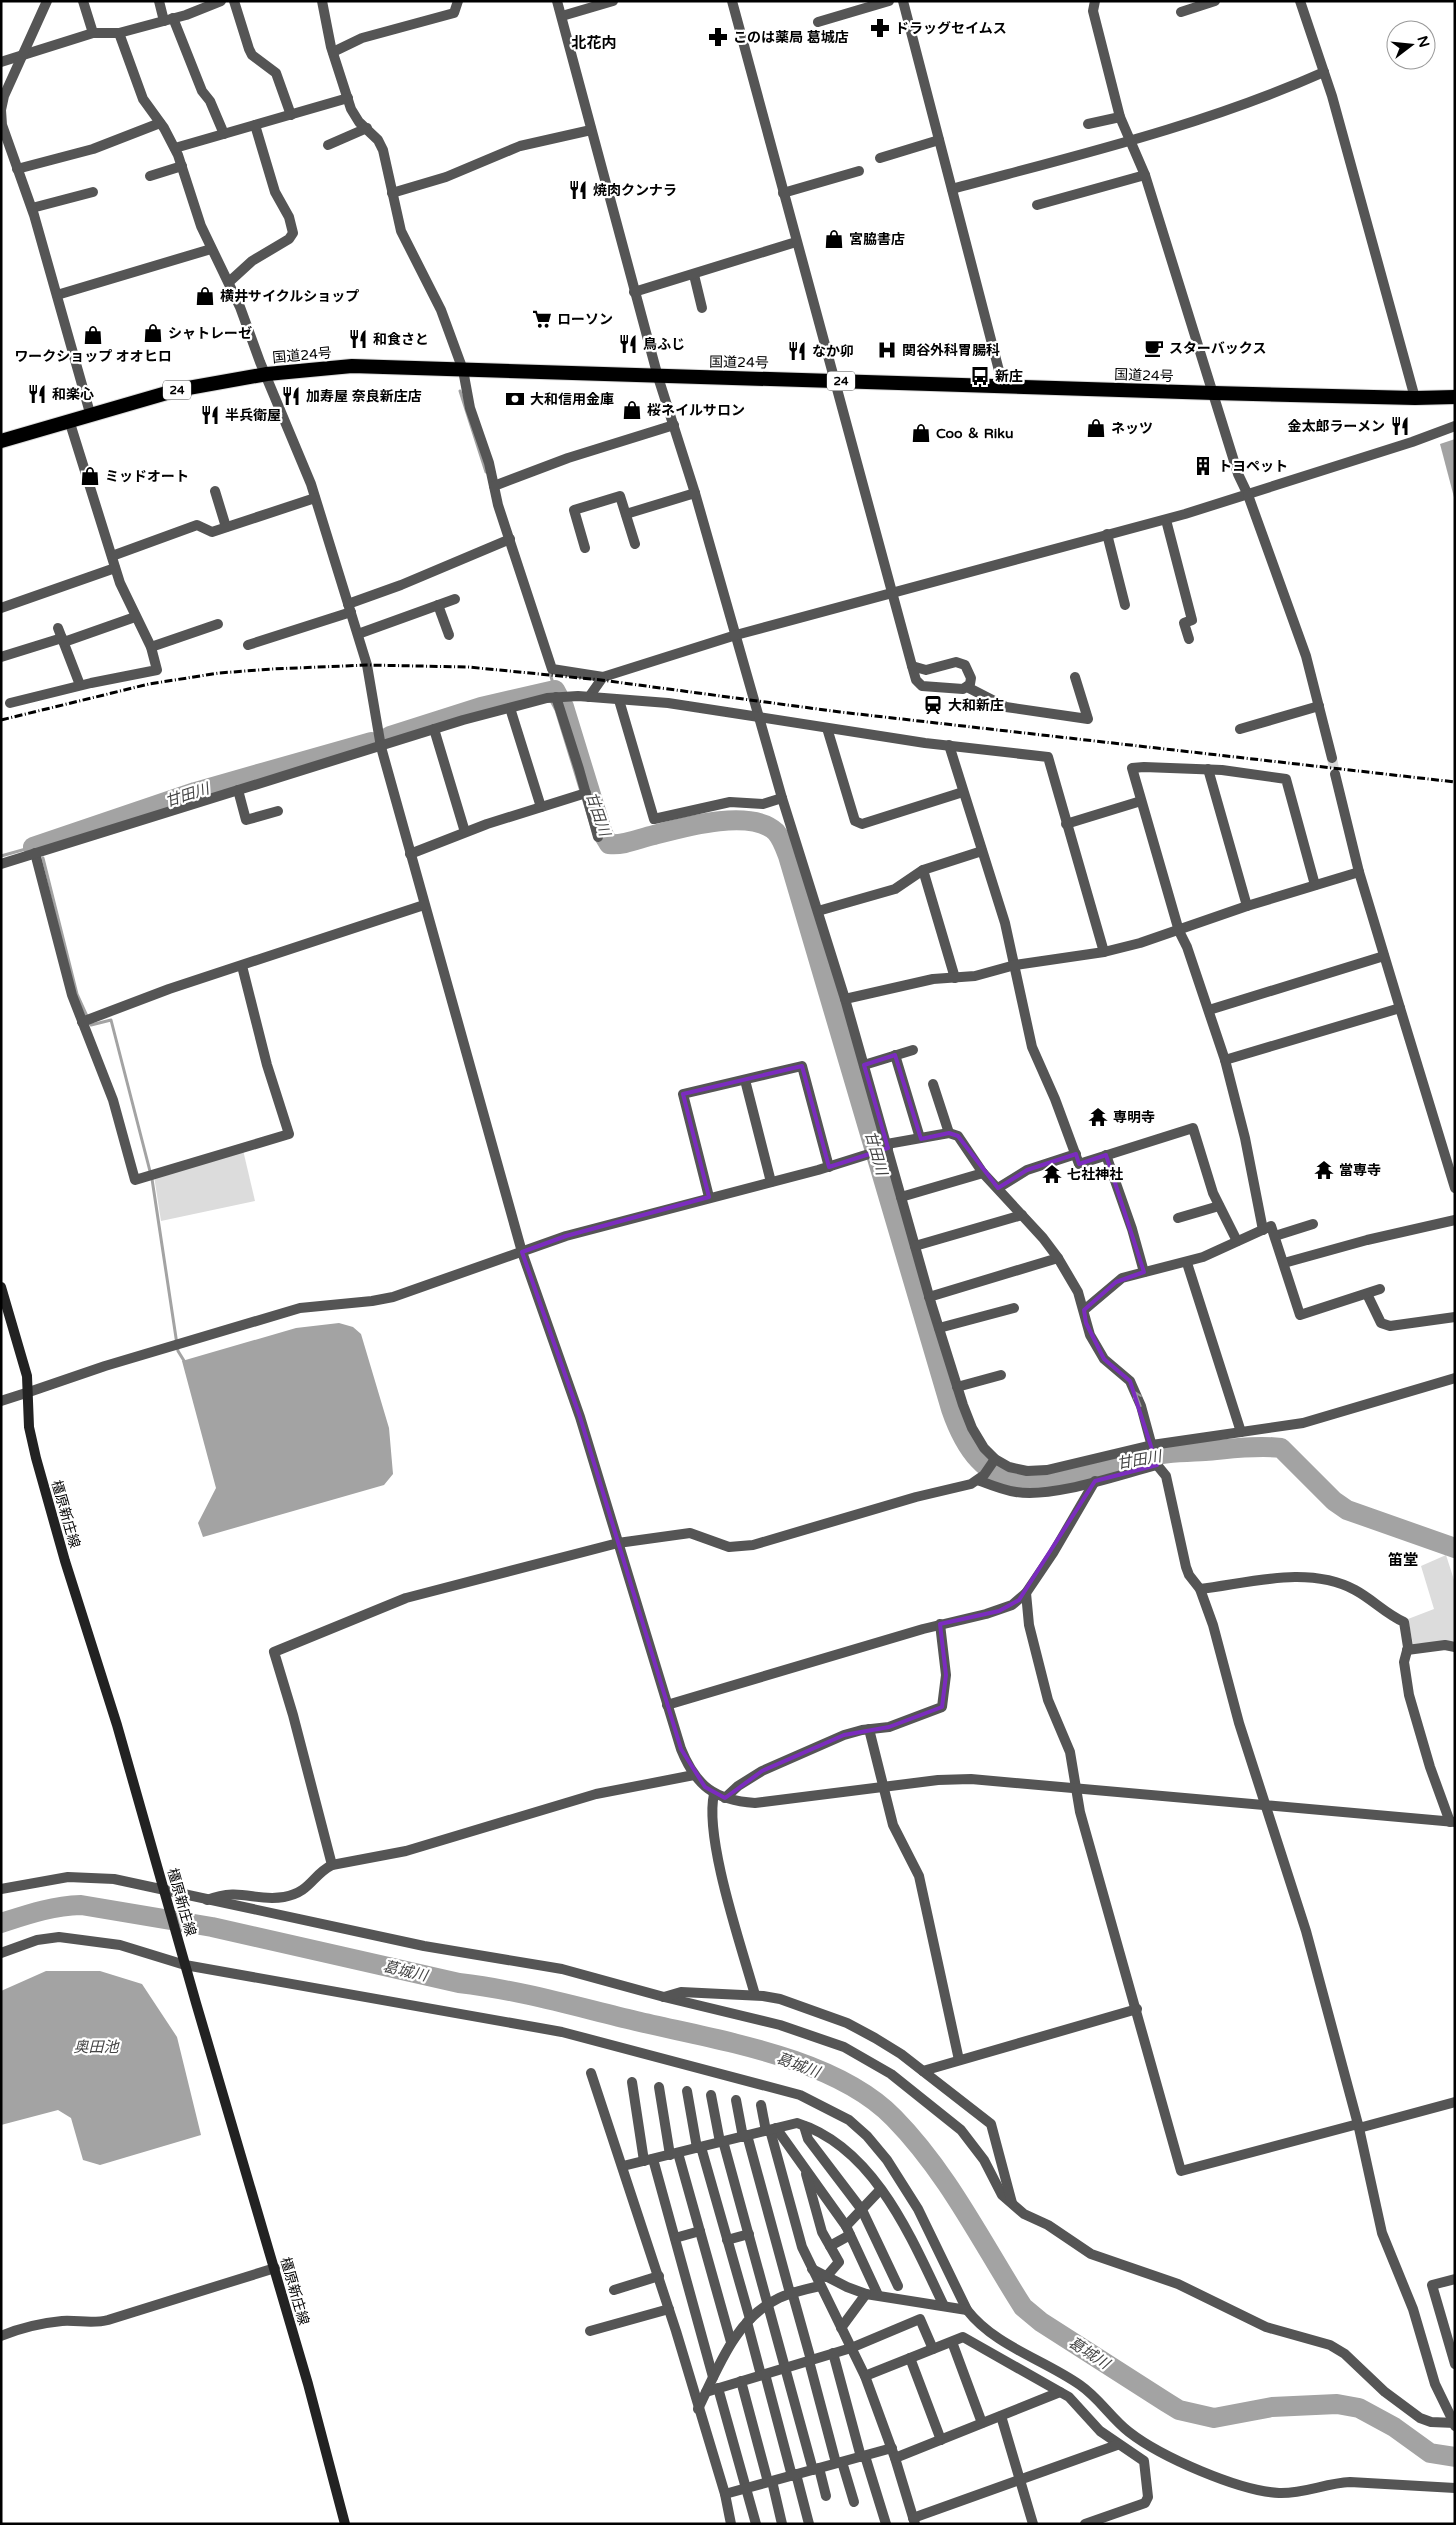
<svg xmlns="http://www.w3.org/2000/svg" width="1456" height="2525" font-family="'Varela Round','Noto Sans JP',sans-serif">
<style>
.green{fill:#dcdcdc}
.water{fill:#a3a3a3}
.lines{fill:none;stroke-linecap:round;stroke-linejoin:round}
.stream{stroke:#a3a3a3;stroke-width:3}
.river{stroke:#a3a3a3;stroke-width:20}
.tertiary-tunnel{stroke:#d9d9d9;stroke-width:10;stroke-dasharray:10 5;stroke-linecap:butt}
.trunk-casing{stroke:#dbdbdb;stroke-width:16}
.minor{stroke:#555;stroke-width:10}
.tertiary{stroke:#555;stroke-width:10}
.secondary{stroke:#222;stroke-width:10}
.trunk{stroke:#000;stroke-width:14}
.rail{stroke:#000;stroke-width:3;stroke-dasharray:8 2.5 1 2.5;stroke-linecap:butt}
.oneway{stroke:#999}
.marked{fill:none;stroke:#7b2cbf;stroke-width:4;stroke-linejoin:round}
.labels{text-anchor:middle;stroke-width:4.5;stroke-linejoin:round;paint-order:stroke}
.shield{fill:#fff;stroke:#4c4c4c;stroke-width:1}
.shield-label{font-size:12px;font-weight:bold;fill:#000}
.poi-label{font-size:14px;font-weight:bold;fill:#000;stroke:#fff;text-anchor:start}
.street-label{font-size:14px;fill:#000;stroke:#fff}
.neighbourhood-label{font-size:15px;font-weight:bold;fill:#000;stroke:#fff}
.water-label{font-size:15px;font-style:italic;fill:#444;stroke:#fff}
</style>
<rect width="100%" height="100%" fill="#fff"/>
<g class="green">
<path d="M243,1150l12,51 -94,20 -7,-45z"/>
<path d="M1446,1555l9,28v58l-42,3 -5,-25 26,-10 -13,-43z"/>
</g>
<g class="water">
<path d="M1455,439v62l-15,-57z"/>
<path d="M339,1323l14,4 8,7 28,94 4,46 -9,11 -181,52 -5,-14 18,-35 -34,-127 114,-33z"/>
<path d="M46,1971h54l42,13 35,53 24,98 -101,30 -17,-5 -12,-42 -13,-8 -57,15v-134z"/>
</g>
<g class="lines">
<g class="stream">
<path d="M460,391l26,81"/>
<path d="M549,670l6,20"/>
<path d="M1,856l32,-9"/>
<path d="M43,858l34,136 14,31 20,-5 41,159 26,172 8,13"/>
</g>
<g class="river">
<path d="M390,736l91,-29 74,-17 9,17 39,127 6,10c15,2 31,-6 45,-9 30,-8 97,-27 122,-3 6,7 9,16 12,24l163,553c38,111 108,67 194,48 19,-5 40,-5 60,-6 25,-2 51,-6 76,-3l53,53 13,9 108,38"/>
<path d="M33,847l162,-55 176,-50"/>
<path d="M1,1923c28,-9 51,-17 80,-18l131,22 247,56c61,7 118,24 177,38 80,19 199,36 258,97 54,55 88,125 129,189l18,15 125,80 13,8 35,8 58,-11 65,-3 22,4 35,19 36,26 25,4"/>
</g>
<path class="tertiary-tunnel" d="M1332,758l3,16"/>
<g class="trunk-casing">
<path id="trunk" d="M1,441l176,-51 90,-16 85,-8 862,27 201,5 40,-1"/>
</g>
<g class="minor">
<path d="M83,1l10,32"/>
<path d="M159,1l5,20"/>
<path d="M234,1l15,48 3,6 24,18 15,42"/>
<path d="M322,1l9,46 20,62 8,13 19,18 5,10 18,81 40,79 22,60 7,38 19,55 9,42 54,164 51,8"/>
<path d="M557,1l101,376 37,116 87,305 63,201 86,304 32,102 9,23 12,20 11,11 14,8 18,4 20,-1 105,-25 151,-22 152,-45"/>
<path d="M903,1l100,385"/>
<path d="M1095,1l-2,10 27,106 25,58 93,299 10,21"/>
<path d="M1181,12l34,-11"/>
<path d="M562,16l51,-15"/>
<path d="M173,18l29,73 8,10 14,33"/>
<path d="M818,22l71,-21"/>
<path d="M119,33l24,66 21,29 14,27 23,71 39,81 20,55 51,122 56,181 14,82 141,505"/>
<path d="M333,52l29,-14 92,-25 4,-12"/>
<path d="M1,62l92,-29h26l67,-18 35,-14"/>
<path d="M1088,124l32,-7"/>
<path d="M328,145l39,-17"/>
<path d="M175,148l173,-50"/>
<path d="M880,158l59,-18"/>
<path d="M17,169l76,-20 67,-26"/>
<path d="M150,176l32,-10"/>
<path d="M952,189c126,-34 253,-64 372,-117"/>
<path d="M392,193l54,-16 74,-31 71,-16"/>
<path d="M783,193l76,-22"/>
<path d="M1037,205l108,-30"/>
<path d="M32,208l61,-16"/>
<path d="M694,275l8,33"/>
<path d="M229,282l23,-21 37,-22 4,-6 -4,-16 -14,-25 -20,-67"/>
<path d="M634,292l162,-50"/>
<path d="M57,295l154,-46"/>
<path d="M494,486l74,-28 106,-33"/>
<path d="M215,491l11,36"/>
<path d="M626,514l69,-21"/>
<path d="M1166,520l26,100 -8,3 5,16"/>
<path d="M1107,534l18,71"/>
<path d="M585,548l-11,-38 46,-14 15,48"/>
<path d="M112,556l85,-31 15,7 103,-34"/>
<path d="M348,604l53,-19 109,-46"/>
<path d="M438,605l11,30"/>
<path d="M1,608l114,-40"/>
<path d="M58,628l22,57"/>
<path d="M358,634l97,-35"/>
<path d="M64,642l71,-25"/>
<path d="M248,645l103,-33"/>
<path d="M151,647l67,-23"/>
<path d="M1,657l61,-19"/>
<path d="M956,662l9,3 6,13 -1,6 -7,5 -41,-3 -6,-6 -4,-14 14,4z"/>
<path d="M967,687l39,20 82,12 -13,-42"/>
<path d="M556,697l23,72 19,68"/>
<path d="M589,697l14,-20 133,-42 449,-121 227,-72 43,-16"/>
<path d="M619,700l35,119 76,-17 33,2 19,-6"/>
<path d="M10,703l81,-20 66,-13 -6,-23 -31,-64 -51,-163"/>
<path d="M510,708l31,99"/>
<path d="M827,728l28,93 7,3 101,-32"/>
<path d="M434,729l31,103"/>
<path d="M1240,729l79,-23"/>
<path d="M949,745l56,178 27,124 23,52 24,65 114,-36 20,65 24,48"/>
<path d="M1208,769l39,137"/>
<path d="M238,790l8,30 32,-9"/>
<path d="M1066,824l75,-23"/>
<path d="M35,853l37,142 41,105 22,80 154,-46 -22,-69 -25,-99"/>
<path d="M410,854l77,-30 99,-31"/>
<path d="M1,864l462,-144 84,-22 31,-2 90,7 91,14"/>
<path d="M923,870l32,108"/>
<path d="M818,911l77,-22 28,-19 59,-19"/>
<path d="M845,999l88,-20 42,-3 40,-11 89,-13"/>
<path d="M1209,1010l175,-54"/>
<path d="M82,1022l87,-33 255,-84"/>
<path d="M895,1055l25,83"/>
<path d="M1225,1060l175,-52 55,180"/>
<path d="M864,1065l49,-15"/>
<path d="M745,1080l26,102"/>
<path d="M933,1084l16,49"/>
<path d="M1106,1155l26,74 12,43"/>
<path d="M998,1188l29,-18 49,-16"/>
<path d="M709,1197l-26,-103 119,-28 27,101"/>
<path d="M901,1197l82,-24"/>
<path d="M1178,1218l41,-12"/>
<path d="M1263,1230l-18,-92 -20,-78 -38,-113 -8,-16 -47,-163 12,-1 78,3 64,9 29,106"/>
<path d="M1275,1236l38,-12"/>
<path d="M915,1246l107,-31"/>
<path d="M1187,1263l54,169"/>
<path d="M1284,1263l83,-23 88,-20"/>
<path d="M1367,1294l14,29 9,3 65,-9"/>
<path d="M929,1297l129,-39 20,34 12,43 14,24 26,22 11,25 16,59 9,11 20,91 3,8 11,14 13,36 26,98 67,208 53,197 23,105 31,76 22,75 19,39"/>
<path d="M1084,1310l38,-32 81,-21 68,-31 29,89 80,-26"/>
<path d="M939,1328l75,-20"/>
<path d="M957,1387l44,-12"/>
<path d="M29,1392l76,-26 195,-58 72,-7 21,-4 173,-61 252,-66 70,-22"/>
<path d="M978,1480c13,5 25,10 38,12 38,6 102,-17 141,-27"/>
<path d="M1200,1589c50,-6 108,-24 155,1 17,9 31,24 49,32l4,25 -4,15 5,33 21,72 20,55"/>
<path d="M1026,1593l3,32 19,75 22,52 10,60 101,359 177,-47"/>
<path d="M1407,1650l38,-5 10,2"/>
<path d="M667,1705l256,-76 63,-15 26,-9 14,-12 27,-40 42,-72"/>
<path d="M869,1729l24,96 26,51 40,184"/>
<path d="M714,1794c-10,45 28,154 41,201"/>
<path d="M725,1798l13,-12 24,-15 82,-36 18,-5 27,-3 53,-20 4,-32 -6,-51"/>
<path d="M332,1865l-39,-150 -19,-63 132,-54 212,-55 72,-10 39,14 24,-2 163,-48 55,-13 13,-9 11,-16"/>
<path d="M165,1890l259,56 138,23 102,28 116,28 64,22 47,27 70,56 23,30 18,35 22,19 24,11 43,29 87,30 88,43 64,18 15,9 40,38 35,26 11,4 24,1"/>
<path d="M207,1900c34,-13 47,2 77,-3 27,-5 28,-22 48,-32l74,-14 190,-57 98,-19"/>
<path d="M1,1953l36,-13 22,-3 61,8 65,20 377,67 238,63 49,25 18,16 20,24 31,49 49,101c28,36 76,49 113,75 19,13 31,33 49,47 32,25 110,59 150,61 24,1 47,-10 71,-11l105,6"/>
<path d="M664,1997l17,-5 82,4 17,3 67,24 28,15 26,16 90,70 21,79"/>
<path d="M923,2071l214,-62"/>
<path d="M591,2073l85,258 49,163 6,30"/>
<path d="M632,2082l12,79"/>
<path d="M659,2087l11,68"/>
<path d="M687,2091l10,57"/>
<path d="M711,2095l9,47"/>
<path d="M736,2100l7,37"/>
<path d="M761,2105l5,26"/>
<path d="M804,2126l4,13 54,71 36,76"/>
<path d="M776,2128l70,98 32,69"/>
<path d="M1359,2128l96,-26"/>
<path d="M770,2130l32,117 63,129 30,82 20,66"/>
<path d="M747,2135l43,158"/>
<path d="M723,2141l90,329"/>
<path d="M701,2147l49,172"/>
<path d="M678,2153l53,189"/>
<path d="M653,2159l60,218"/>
<path d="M623,2166l174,-43c77,24 114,114 146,181"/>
<path d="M806,2174l16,58 17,30 -13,15"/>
<path d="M846,2226l34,-36"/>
<path d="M675,2238l25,-7"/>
<path d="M727,2240l22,-6"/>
<path d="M830,2246l20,-11"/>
<path d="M812,2269l35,18 19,7 101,16"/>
<path d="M1455,2279l-23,6 23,79"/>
<path d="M614,2290l45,-14"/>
<path d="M792,2292l19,68"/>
<path d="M747,2322l14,53"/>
<path d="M841,2328l25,-34"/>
<path d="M590,2331l79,-22"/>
<path d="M1,2336c19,-8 40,-13 61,-15 16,-1 31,3 46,-1l167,-52"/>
<path d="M952,2342l30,81"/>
<path d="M833,2353l28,104"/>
<path d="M910,2358l31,82"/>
<path d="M809,2361l27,102"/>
<path d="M765,2374l27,102"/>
<path d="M865,2376l98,-39 106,60 31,34 44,30 4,36 -3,6 -60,21"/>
<path d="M741,2381l27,101"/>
<path d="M718,2388l38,136"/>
<path d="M706,2392l145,-44 69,-29 13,30"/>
<path d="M698,2409c20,-41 37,-90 81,-111 13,-6 27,-9 41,-12"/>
<path d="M1001,2416l32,108"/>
<path d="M865,2456l21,68"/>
<path d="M895,2458l165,-66"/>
<path d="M842,2462l12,40"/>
<path d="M819,2468l7,28"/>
<path d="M796,2474l13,50"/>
<path d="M772,2481l10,43"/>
<path d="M725,2494l167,-46"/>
<path d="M913,2518l204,-73"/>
</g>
<g class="tertiary">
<path d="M47,1l-43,95 -3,14 1,15 32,90 56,198"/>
<path d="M732,1l180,665"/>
<path d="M1300,1l32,95 83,302"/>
<path d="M1248,495l58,161 26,102"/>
<path d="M759,717l166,26 123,14 56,195 36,-9 107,-37 112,-34"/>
<path d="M1335,774l24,98 41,136"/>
<path d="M887,1144l62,-11 9,3 25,37 60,65 15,20"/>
<path d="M522,1252l58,165 101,332c15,37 33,51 74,54l183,-23 33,-1 484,43"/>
<path d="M1,1401l28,-9"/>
<path d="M1,1889l67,-12 46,2 51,11"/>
<path d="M1454,2423l1,3"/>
</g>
<path class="secondary" d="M1,1287l26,89 2,51 7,31 29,103 52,164 79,278 112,381 37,140"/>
<use href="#trunk" class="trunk"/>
<path class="rail" d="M1,720l148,-36 70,-11 53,-4 95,-4 101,2 133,13 239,32 615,70"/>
</g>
<defs><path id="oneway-shaft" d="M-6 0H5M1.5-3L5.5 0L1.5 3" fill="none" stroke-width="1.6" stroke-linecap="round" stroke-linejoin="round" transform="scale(1.25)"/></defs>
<use class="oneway" href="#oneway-shaft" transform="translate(1138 1399) rotate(-111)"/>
<path class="marked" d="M895,1055l26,84 28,-6 9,3 40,52 29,-18 49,-16 3,10 27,-9 38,117 -28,10 -32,28 2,13 18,36 26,22 27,84 -62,16 -76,119 -20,11 -59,13 6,51 -4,32 -53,20 -45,8 -82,36 -37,27 -20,-11 -24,-38 -101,-332 -58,-165 44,-16 143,-39 -26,-103 119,-28 27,101 59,-19 -24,-83z"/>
<defs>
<g id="pharmacy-bare" transform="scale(1.5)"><path d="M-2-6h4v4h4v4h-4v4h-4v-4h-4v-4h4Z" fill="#000" stroke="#fff" stroke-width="2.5" paint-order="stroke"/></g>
<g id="restaurant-bare" transform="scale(1.5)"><path d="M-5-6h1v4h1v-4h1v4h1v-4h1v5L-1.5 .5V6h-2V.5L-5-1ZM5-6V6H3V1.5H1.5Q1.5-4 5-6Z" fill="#000" stroke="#fff" stroke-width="2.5" paint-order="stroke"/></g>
<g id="shop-bare" transform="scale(1.5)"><path d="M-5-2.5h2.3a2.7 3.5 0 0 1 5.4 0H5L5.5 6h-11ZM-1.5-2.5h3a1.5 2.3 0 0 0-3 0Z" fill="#000" stroke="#fff" stroke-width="2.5" paint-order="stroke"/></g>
<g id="supermarket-bare" transform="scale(1.5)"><path d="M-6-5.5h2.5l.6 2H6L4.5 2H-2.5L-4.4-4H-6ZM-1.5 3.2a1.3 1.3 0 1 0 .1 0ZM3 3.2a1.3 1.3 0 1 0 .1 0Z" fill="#000" stroke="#fff" stroke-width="2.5" paint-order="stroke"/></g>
<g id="cafe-bare" transform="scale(1.5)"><path d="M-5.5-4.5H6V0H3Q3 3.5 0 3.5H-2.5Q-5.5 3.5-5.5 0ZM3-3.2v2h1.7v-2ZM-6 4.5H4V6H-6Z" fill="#000" stroke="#fff" stroke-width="2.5" paint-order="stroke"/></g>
<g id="hospital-bare" transform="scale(1.5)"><path d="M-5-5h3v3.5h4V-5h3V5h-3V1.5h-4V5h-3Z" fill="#000" stroke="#fff" stroke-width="2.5" paint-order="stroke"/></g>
<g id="bus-bare" transform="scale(1.5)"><path d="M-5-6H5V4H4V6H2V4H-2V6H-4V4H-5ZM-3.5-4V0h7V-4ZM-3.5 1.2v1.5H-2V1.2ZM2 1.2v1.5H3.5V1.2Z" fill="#000" stroke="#fff" stroke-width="2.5" paint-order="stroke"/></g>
<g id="bank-bare" transform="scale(1.5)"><path d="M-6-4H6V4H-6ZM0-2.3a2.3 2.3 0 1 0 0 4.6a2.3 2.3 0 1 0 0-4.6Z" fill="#000" stroke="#fff" stroke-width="2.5" paint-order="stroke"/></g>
<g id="building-bare" transform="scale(1.5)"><path d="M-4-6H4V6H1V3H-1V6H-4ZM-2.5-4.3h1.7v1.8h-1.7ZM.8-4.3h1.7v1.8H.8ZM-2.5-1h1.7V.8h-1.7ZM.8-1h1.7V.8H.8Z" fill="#000" stroke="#fff" stroke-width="2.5" paint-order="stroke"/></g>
<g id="station-bare" transform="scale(1.5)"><path d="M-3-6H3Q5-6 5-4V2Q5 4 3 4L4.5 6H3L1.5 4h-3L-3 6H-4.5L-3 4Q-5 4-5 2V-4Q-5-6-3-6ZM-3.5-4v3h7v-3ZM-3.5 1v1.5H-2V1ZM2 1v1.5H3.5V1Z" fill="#000" stroke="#fff" stroke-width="2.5" paint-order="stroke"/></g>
<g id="temple-bare" transform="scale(1.5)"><path d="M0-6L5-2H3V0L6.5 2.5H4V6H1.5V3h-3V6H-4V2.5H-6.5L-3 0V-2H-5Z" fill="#000" stroke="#fff" stroke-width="2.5" paint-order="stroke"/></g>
</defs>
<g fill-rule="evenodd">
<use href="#pharmacy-bare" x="880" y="28"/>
<use href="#pharmacy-bare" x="718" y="37"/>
<use href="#restaurant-bare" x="578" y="190"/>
<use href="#shop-bare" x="834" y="239"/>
<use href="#shop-bare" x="205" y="296"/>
<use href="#supermarket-bare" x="542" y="319"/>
<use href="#shop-bare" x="153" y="333"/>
<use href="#shop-bare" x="93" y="335"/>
<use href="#restaurant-bare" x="358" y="339"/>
<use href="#restaurant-bare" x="628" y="344"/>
<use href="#cafe-bare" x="1154" y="348"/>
<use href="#hospital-bare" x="887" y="350"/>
<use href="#restaurant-bare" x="797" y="351"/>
<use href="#bus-bare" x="980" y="376"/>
<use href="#restaurant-bare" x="37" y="394"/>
<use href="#restaurant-bare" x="291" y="396"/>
<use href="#bank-bare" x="515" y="399"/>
<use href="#shop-bare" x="632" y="410"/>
<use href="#restaurant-bare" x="210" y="415"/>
<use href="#restaurant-bare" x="1400" y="426"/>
<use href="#shop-bare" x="1096" y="428"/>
<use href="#shop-bare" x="921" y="433"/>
<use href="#building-bare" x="1203" y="466"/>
<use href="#shop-bare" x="90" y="476"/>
<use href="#station-bare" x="933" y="705"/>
<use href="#temple-bare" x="1098" y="1117"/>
<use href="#temple-bare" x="1324" y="1170"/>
<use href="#temple-bare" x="1052" y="1174"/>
</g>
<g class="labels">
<g class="shield">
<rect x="827" y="371.5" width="28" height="19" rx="4"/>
<rect x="163" y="380.5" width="28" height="19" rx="4"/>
</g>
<g class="shield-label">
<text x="841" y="385">24</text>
<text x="177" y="394">24</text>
</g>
<g class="poi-label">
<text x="895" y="33">ドラッグセイムス</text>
<text x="733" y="42">このは薬局 葛城店</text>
<text x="593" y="195">焼肉クンナラ</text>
<text x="849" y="244">宮脇書店</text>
<text x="220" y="301">横井サイクルショップ</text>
<text x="557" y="324">ローソン</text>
<text x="168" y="338">シャトレーゼ</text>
<text x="373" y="344">和食さと</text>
<text x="643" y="349">鳥ふじ</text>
<text x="1169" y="353">スターバックス</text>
<text x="902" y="355">関谷外科胃腸科</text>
<text x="812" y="356">なか卯</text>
<text x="93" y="361" text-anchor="middle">ワークショップ オオヒロ</text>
<text x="995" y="381">新庄</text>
<text x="52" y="399">和楽心</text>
<text x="306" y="401">加寿屋 奈良新庄店</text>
<text x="530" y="404">大和信用金庫</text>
<text x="647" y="415">桜ネイルサロン</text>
<text x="225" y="420">半兵衛屋</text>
<text x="1385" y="431" text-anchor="end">金太郎ラーメン</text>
<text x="1111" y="433">ネッツ</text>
<text x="936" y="438">Coo ＆ Riku</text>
<text x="1218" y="471">トヨペット</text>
<text x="105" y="481">ミッドオート</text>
<text x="948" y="710">大和新庄</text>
<text x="1113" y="1122">専明寺</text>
<text x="1339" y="1175">當専寺</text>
<text x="1067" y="1179">七社神社</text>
</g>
<g class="street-label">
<text transform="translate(302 355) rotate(-5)" y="5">国道24号</text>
<text transform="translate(739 362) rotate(1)" y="5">国道24号</text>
<text transform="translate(1144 375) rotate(2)" y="5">国道24号</text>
<text transform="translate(66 1514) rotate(74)" y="5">橿原新庄線</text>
<text transform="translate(182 1902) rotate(74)" y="5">橿原新庄線</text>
<text transform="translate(295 2291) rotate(74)" y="5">橿原新庄線</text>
</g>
<g class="neighbourhood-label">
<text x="594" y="48">北花内</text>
<text x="1403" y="1565">笛堂</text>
</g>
<g class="water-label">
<text transform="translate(187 795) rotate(-18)" y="5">甘田川</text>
<text transform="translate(598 814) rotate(71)" y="5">甘田川</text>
<text transform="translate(876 1153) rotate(74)" y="5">甘田川</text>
<text transform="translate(1139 1460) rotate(-10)" y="5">甘田川</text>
<text transform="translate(405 1971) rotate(13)" y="5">葛城川</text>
<text x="96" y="2052">奥田池</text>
<text transform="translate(798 2065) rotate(20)" y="5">葛城川</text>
<text transform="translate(1089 2353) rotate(33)" y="5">葛城川</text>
</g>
</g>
<rect width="1456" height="2525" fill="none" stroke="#000000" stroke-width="5"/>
<g transform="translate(1411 45) rotate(74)"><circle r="24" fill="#ffffff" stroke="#999999"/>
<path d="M0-4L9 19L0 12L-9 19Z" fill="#000000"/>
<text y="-8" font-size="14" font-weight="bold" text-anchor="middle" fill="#000000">N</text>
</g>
</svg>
